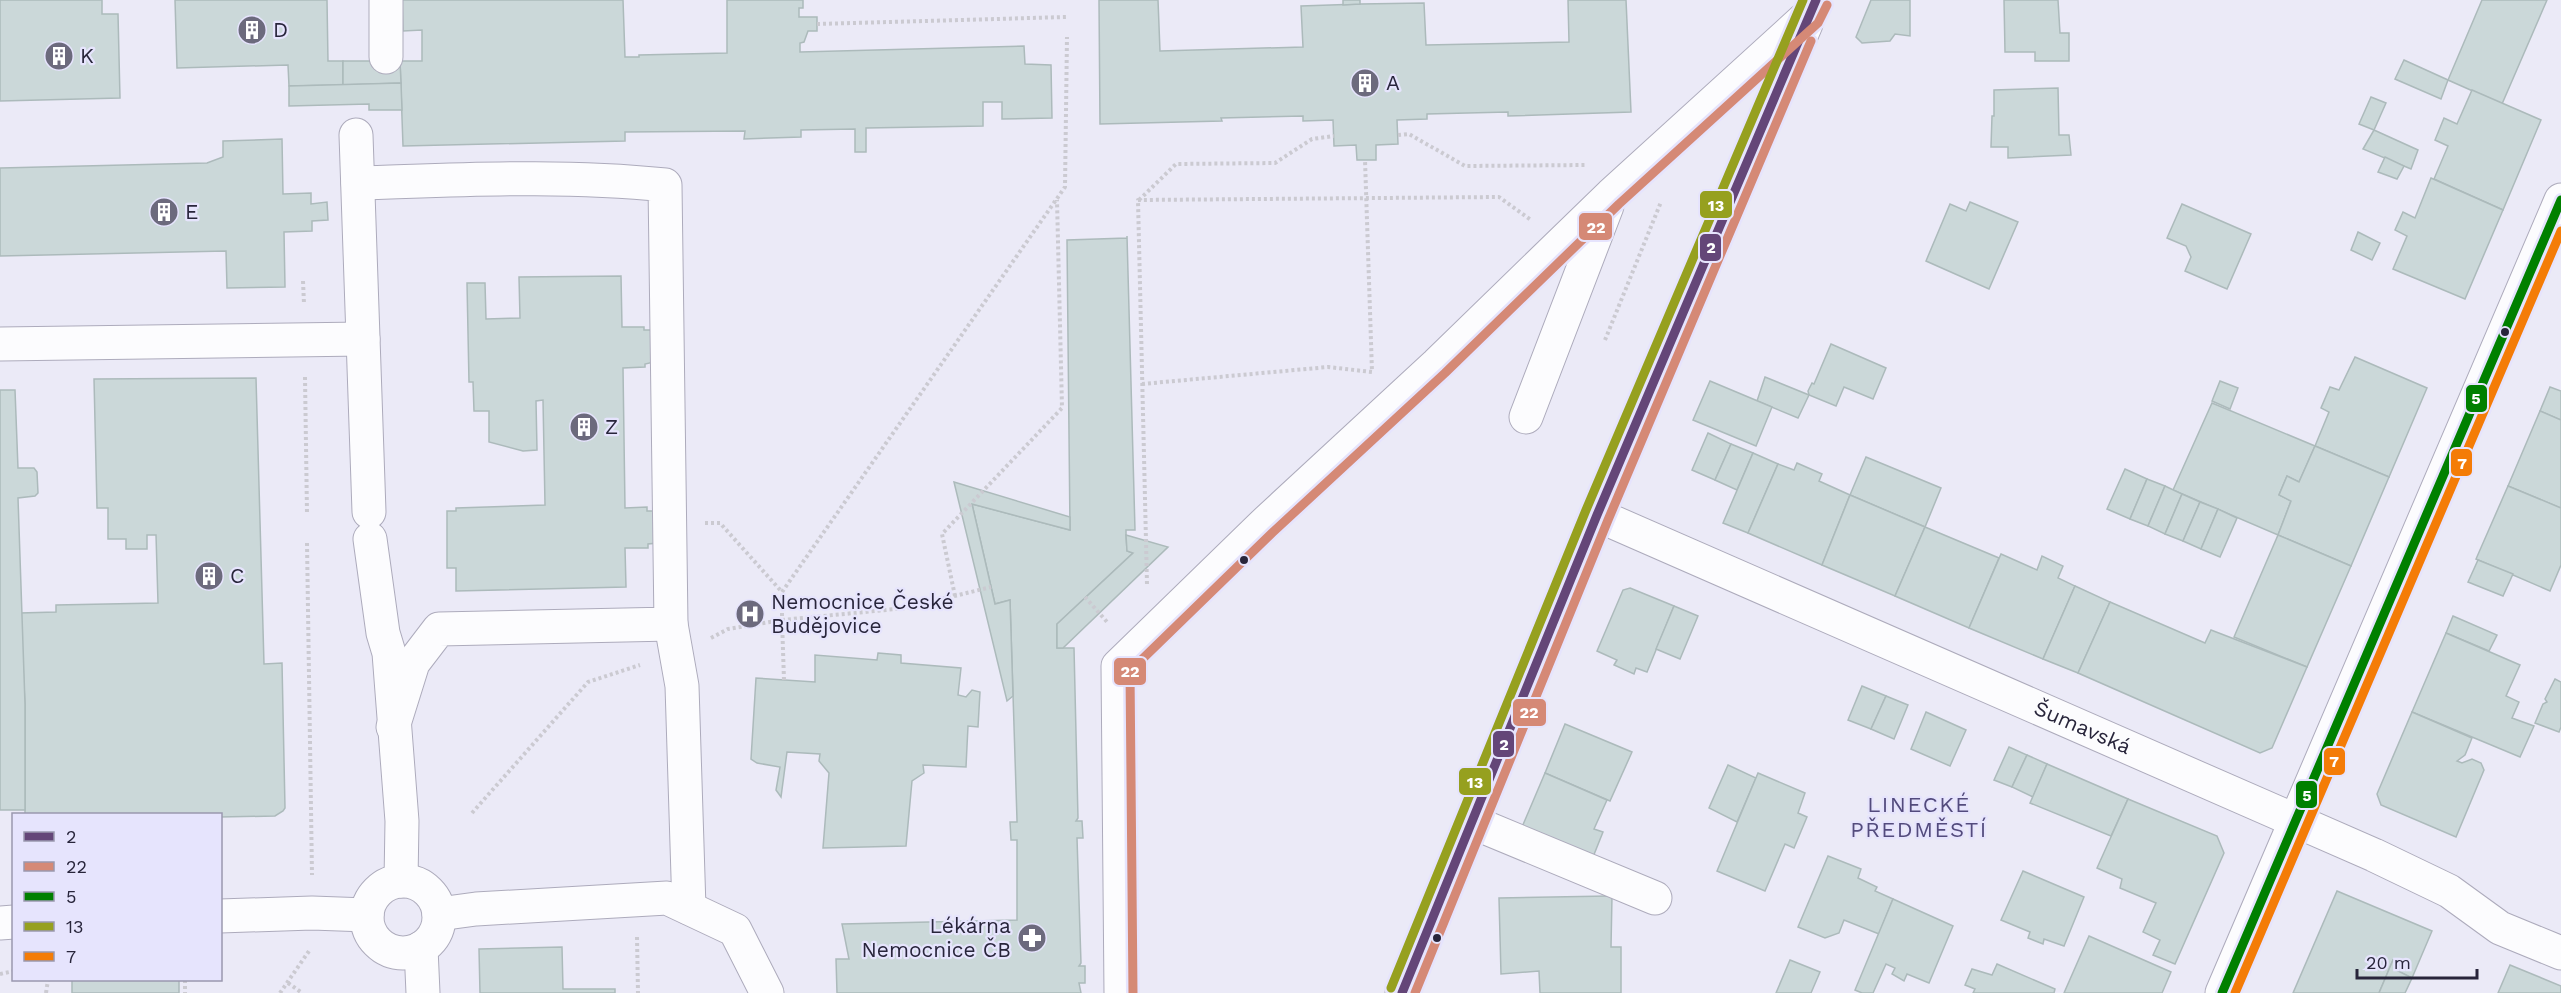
<svg xmlns="http://www.w3.org/2000/svg" width="2561" height="993" font-family="'Work Sans',sans-serif">
<style>
.building{fill:#cbd8d9;stroke:#acbabb;stroke-width:1.5}
.lines{fill:none;stroke-linecap:round;stroke-linejoin:round}
.minor-casing{stroke:#adabbc;stroke-width:35}
.path{stroke:#cbcad1;stroke-width:4;stroke-dasharray:3 3;stroke-linecap:butt}
.minor{stroke:#fcfcfe;stroke-width:33}
.bus-1-casing{stroke:#e6e4fd;stroke-width:14}
.bus-2-casing{stroke:#e6e4fd;stroke-width:14}
.bus-3-casing{stroke:#e6e4fd;stroke-width:14}
.bus-4-casing{stroke:#e6e4fd;stroke-width:14}
.bus-5-casing{stroke:#e6e4fd;stroke-width:14}
.bus-1{stroke:#644678;stroke-width:9}
.bus-2{stroke:#d58976;stroke-width:9}
.bus-3{stroke:#008000;stroke-width:9}
.bus-4{stroke:#96a01f;stroke-width:9}
.bus-5{stroke:#f47c07;stroke-width:9}
.bus-dot{fill:#28253b;stroke:#e6e4fd;stroke-width:2}
.labels{text-anchor:middle;stroke-width:4.5;stroke-linejoin:round;paint-order:stroke}
.poi-label{font-size:21px;fill:#28253b;stroke:#e6e4fd;text-anchor:start}
.street-label{font-size:21px;fill:#28253b;stroke:#e6e4fd}
.neighbourhood-label{font-size:22px;letter-spacing:1.5px;fill:#534b7d;stroke:#e6e4fd}
.line-badge{stroke:#e6e4fd;stroke-width:2}
.badge-label{font-size:16px;text-anchor:middle;font-weight:bold;fill:#fff}
</style>
<rect width="100%" height="100%" fill="#ebeaf7"/>
<g class="building">
<path d="M0,0h102v14h16l2,84 -120,3z"/>
<path d="M175,0h152l1,61h15v24l-54,1 -1,-21 -111,3z"/>
<path d="M402,0h221l2,57h14v-2l88,-2v-53h76v8h-4v9h18v14h-9l-4,11 -4,1v9l224,-6 1,18 26,1 1,53 -50,1v-17h-19v24l-117,2v24h-11v-23l-54,1v7l-57,2 1,-8 -120,1v9l-222,5 -3,-85h22v-31l-19,1z"/>
<path d="M1099,0h59l2,51 143,-4 -2,-41 59,-2 64,-1 2,42 143,-3 -1,-42h58l5,112 -123,4v-4l-81,2v5l-30,1 1,24 -22,1v15h-19l-1,-15 -22,1 -1,-26 -30,1v-5l-82,2 1,3 -122,3z"/>
<path d="M1343,0h17v4l-17,1z"/>
<path d="M1871,0h39v36l-15,-2 -5,7 -28,2 -6,-6z"/>
<path d="M2004,0h54l2,33h9v28h-34v-9h-30z"/>
<path d="M2482,0h65l-45,104 -54,-24z"/>
<path d="M2404,60l44,20 -7,19 -46,-20z"/>
<path d="M343,61h57l1,22 -58,2z"/>
<path d="M401,83l1,27h-33v-6l-80,2v-20z"/>
<path d="M2058,88l1,47h10l2,20 -63,3v-11h-17l1,-31h2v-26z"/>
<path d="M2472,90l69,30 -38,90 -69,-31 14,-33 -13,-6 9,-22 13,6z"/>
<path d="M2371,97l15,6 -12,27 -15,-6z"/>
<path d="M2374,130l44,20 -7,19 -48,-20z"/>
<path d="M282,139l1,55 28,-1v11l16,-2 1,18 -16,1v10l-28,1 1,55 -58,1 -1,-37 -226,5v-88l207,-5 16,-6v-16z"/>
<path d="M2385,157l19,9 -7,13 -19,-7z"/>
<path d="M2431,178l72,32 -38,89 -72,-30 14,-33 -12,-6 8,-18 12,6z"/>
<path d="M1970,202l48,20 -29,67 -63,-28 24,-57 16,7z"/>
<path d="M2182,204l69,30 -24,55 -42,-18 6,-14 -5,-11 -19,-8z"/>
<path d="M2358,232l22,11 -8,17 -21,-10z"/>
<path d="M1127,236l8,294h-9v5l1,16 6,2 -76,71v24h17l4,170 -2,3h6l1,17h-6l4,125 -2,3h6v17h-6l2,10h-244l-1,-34h13l-7,-35 175,-4v-80h-6l-1,-18h7v-2l-7,-220 -15,4 -23,-100 98,26 -3,-290 60,-2z"/>
<path d="M621,276l1,51h22v3h9l1,32 -9,2v3l-22,1 2,140 22,-1v4h10l1,32 -10,1v4h-23l1,39 -170,4v-23h-9v-57h9v-3l89,-3 -2,-105 -7,1 1,49 -14,1 -34,-9v-31h-15l-1,-29h-4l-2,-99h18l1,36 34,-1 -1,-41z"/>
<path d="M1831,344l55,24 -13,31 -29,-12 -8,19 -27,-11 -1,-4 4,-8 2,1z"/>
<path d="M2355,357l72,31 -38,89 -74,-31 14,-34 -8,-4 9,-21 9,3z"/>
<path d="M1765,377l44,18 -11,23 -41,-17z"/>
<path d="M256,378l8,286 18,-1 3,145 -2,3 -8,5 -55,1v-3h-195v-110l-5,-91 36,-1v-7l102,-2 -2,-68h-9v14h-21v-10h-18v-31h-11l-3,-129z"/>
<path d="M1710,381l62,26 -16,39 -63,-26z"/>
<path d="M2220,381l18,7 -8,21 -18,-8z"/>
<path d="M2550,387l11,4v29l-21,-9z"/>
<path d="M0,390h15l3,78h16l3,4 1,21 -3,3 -17,2 7,206v106h-25z"/>
<path d="M2212,403l103,43 -16,36 -12,-6 -8,19 12,6 -13,34 -105,-45z"/>
<path d="M2540,411l21,9v88l-53,-22z"/>
<path d="M1708,433l23,11 -16,36 -23,-10z"/>
<path d="M1731,444l22,9 -16,37 -22,-10z"/>
<path d="M2315,446l74,31 -38,89 -73,-31 13,-34 -12,-6 8,-19 12,6z"/>
<path d="M1753,453l25,11 -30,69 -25,-10z"/>
<path d="M1866,457l75,31 -16,39 -75,-32z"/>
<path d="M1797,463l25,11 -3,7 31,14 -28,70 -74,-32 30,-69 16,6z"/>
<path d="M2125,469l22,10 -17,40 -23,-10z"/>
<path d="M2147,479l18,7 -17,40 -18,-7z"/>
<path d="M954,482l116,35v13l-98,-26 23,100 15,-4 3,96 -6,5z"/>
<path d="M2165,486l17,8 -17,40 -17,-8z"/>
<path d="M2508,486l53,22v57l-11,26 -74,-32z"/>
<path d="M2182,494l18,8 -17,39 -18,-7z"/>
<path d="M1850,495l75,32 -30,69 -73,-31z"/>
<path d="M2200,502l18,7 -17,40 -18,-8z"/>
<path d="M2218,509l19,9 -17,39 -19,-8z"/>
<path d="M1925,527l74,31 -30,70 -74,-32z"/>
<path d="M1126,535l42,12 -105,101h-6v-24l76,-71 -6,-2z"/>
<path d="M2278,535l73,31 -44,101 -73,-30z"/>
<path d="M2001,554l36,16 5,-14 21,10 -5,12 17,8 -32,73 -74,-31z"/>
<path d="M2478,560l35,14 -10,22 -35,-14z"/>
<path d="M2075,586l35,16 -32,71 -35,-14z"/>
<path d="M1630,588l44,18 -27,66 -11,-4 -2,6 -20,-9 3,-5 -20,-9 26,-61z"/>
<path d="M2110,602l95,41 6,-13 96,37 -35,81 -12,5 -182,-80z"/>
<path d="M1674,606l24,10 -18,43 -24,-10z"/>
<path d="M2453,616l44,19 -8,16 -43,-18z"/>
<path d="M2446,633l74,32 -14,31 13,6 -7,16 22,8 -14,31 -108,-45z"/>
<path d="M878,653l23,2v8l60,5 -3,27 8,2 6,-7 8,2 -2,35 -10,-1 -2,41 -43,-2 1,8 -12,8 -6,65 -83,2 6,-75 -10,-12 1,-7 -33,-2 -6,45 -5,-7 4,-23 -23,-4 -6,-4 5,-81 59,4v-27l62,5z"/>
<path d="M2555,679l6,3v45l-2,5 -24,-9 8,-19 4,-2 -2,-3z"/>
<path d="M1862,686l24,10 -15,33 -23,-9z"/>
<path d="M1886,696l22,9 -14,34 -23,-10z"/>
<path d="M1926,712l40,18 -16,36 -39,-17z"/>
<path d="M2412,712l60,26 -7,17 -8,6 5,2 10,-4 9,4 3,7 -28,67 -75,-32 -4,-11z"/>
<path d="M1565,724l67,28 -22,49 -65,-28z"/>
<path d="M2009,747l18,8 -15,32 -18,-7z"/>
<path d="M2027,755l20,9 -14,33 -21,-10z"/>
<path d="M2047,764l81,35 -17,37 -81,-33z"/>
<path d="M1728,765l28,13 -19,44 -28,-14z"/>
<path d="M1545,773l62,27 -13,29 9,3 -10,25 -71,-30z"/>
<path d="M1758,773l47,20 -7,20 9,4 -13,31 -9,-4 -20,47 -48,-20z"/>
<path d="M2128,799l89,37 7,17 -49,111 -22,-9 7,-15 -17,-8 13,-29 -36,-15 2,-9 -25,-11z"/>
<path d="M1828,856l33,13 -3,9 19,9 -2,4 18,8 -14,35 -35,-14 -5,13 -14,5 -27,-11z"/>
<path d="M2023,871l61,26 -20,49 -20,-7 -1,5 -15,-6 2,-6 -29,-12z"/>
<path d="M2337,891l95,40 -20,47 -16,-8 4,-7 -7,-3 -14,33h-86z"/>
<path d="M1609,896h3l-1,51h10v46h-81l-1,-22 -38,3 -2,-76z"/>
<path d="M1893,899l60,27 -24,57 -22,-9 -3,7 -12,-7 3,-6 -9,-4 -13,29h-11l-7,-3z"/>
<path d="M2089,936l82,36 -9,21h-98z"/>
<path d="M562,947l1,42h52v4h-135l-1,-44z"/>
<path d="M1790,960l30,12 -9,21h-35z"/>
<path d="M2393,960l7,3 -4,7 16,8 -7,15h-26z"/>
<path d="M1997,964l58,25 -1,4h-81l2,-4 -10,-4 7,-16 20,6z"/>
<path d="M2510,965l51,21v7h-63z"/>
<rect x="72" y="980" width="107" height="13"/>
</g>
<g class="lines">
<g class="minor-casing">
<g id="minor">
<path d="M386,0v57"/>
<path d="M356,135l13,377"/>
<path d="M358,183c103,-3 204,-9 307,2l6,439 -232,5 -26,34 -20,64"/>
<path d="M0,344l363,-5"/>
<path d="M1526,417l81,-211"/>
<path id="s1" d="M1597,515l777,340 75,36 51,37 61,25"/>
<path d="M370,539l13,94 6,20 13,168 -1,60"/>
<path d="M671,624l11,62 7,222"/>
<path d="M1472,822l183,76"/>
<circle cx="403" cy="917" r="36"/>
<path d="M439,914l37,-5 191,-11 68,32 32,63"/>
<path d="M220,916l92,-3 55,2"/>
<path d="M0,923l14,-1"/>
<path d="M421,948l2,45"/>
<path d="M1121,993l-3,-327 146,-142 173,-160 174,-169 199,-181"/>
<path d="M1402,993l195,-478 209,-491"/>
<path d="M2222,993l339,-793"/>
</g>
</g>
<g class="path">
<path d="M817,24l250,-7"/>
<path d="M1398,135l11,-1 56,32 121,-1"/>
<path d="M1139,200l37,-36 99,-1 37,-24 22,-3"/>
<path d="M303,281l1,23"/>
<path d="M1605,340l56,-138"/>
<path d="M305,377l2,136"/>
<path d="M1142,384l186,-17 44,5 -7,-212"/>
<path d="M705,523h15l62,69"/>
<path d="M307,543l5,332"/>
<path d="M1147,584l-9,-384 361,-3 32,23"/>
<path d="M955,596l-13,-62 120,-126 -5,-208"/>
<path d="M1085,597l23,26"/>
<path d="M711,638l17,-9 54,-9v-28l283,-405 2,-150"/>
<path d="M784,680l-2,-60 124,-12 85,-21"/>
<path d="M472,813l116,-131 52,-17"/>
<path d="M637,937l1,56"/>
<path d="M0,974l14,-3"/>
<path d="M185,980v13"/>
<path d="M288,983l14,10"/>
<path d="M46,993l2,-13"/>
<path d="M280,993l29,-42"/>
</g>
<use href="#minor" class="minor"/>
<g class="bus-1-casing">
<path id="bus-1" d="M1402,993l195,-478 219,-515"/>
</g>
<g class="bus-2-casing">
<g id="bus-2">
<path d="M1133,993l-3,-322 142,-138 173,-160 174,-169 199,-181 9,-18"/>
<path d="M1415,993l193,-473 203,-479"/>
</g>
</g>
<g class="bus-3-casing">
<path id="bus-3" d="M2222,993l339,-793"/>
</g>
<g class="bus-4-casing">
<path id="bus-4" d="M1391,988l195,-478 217,-510"/>
</g>
<g class="bus-5-casing">
<path id="bus-5" d="M2235,993l326,-762"/>
</g>
<use href="#bus-1" class="bus-1"/>
<use href="#bus-2" class="bus-2"/>
<use href="#bus-3" class="bus-3"/>
<use href="#bus-4" class="bus-4"/>
<use href="#bus-5" class="bus-5"/>
</g>
<defs>
<g id="building-disc" transform="scale(1.5)"><circle r="9.5" fill="#6c6a7d" stroke="#e6e4fd"/><path d="M-4-6H4V6H1V3H-1V6H-4ZM-2.5-4.3h1.7v1.8h-1.7ZM.8-4.3h1.7v1.8H.8ZM-2.5-1h1.7V.8h-1.7ZM.8-1h1.7V.8H.8Z" fill="#fff"/></g>
<g id="hospital-disc" transform="scale(1.5)"><circle r="9.5" fill="#6c6a7d" stroke="#e6e4fd"/><path d="M-5-5h3v3.5h4V-5h3V5h-3V1.5h-4V5h-3Z" fill="#fff"/></g>
<g id="pharmacy-disc" transform="scale(1.5)"><circle r="9.5" fill="#6c6a7d" stroke="#e6e4fd"/><path d="M-2-6h4v4h4v4h-4v4h-4v-4h-4v-4h4Z" fill="#fff"/></g>
</defs>
<g fill-rule="evenodd">
<use href="#building-disc" x="252" y="30"/>
<use href="#building-disc" x="59" y="56"/>
<use href="#building-disc" x="1365" y="83"/>
<use href="#building-disc" x="164" y="212"/>
<use href="#building-disc" x="584" y="427"/>
<use href="#building-disc" x="209" y="576"/>
<use href="#hospital-disc" x="750" y="614"/>
<use href="#pharmacy-disc" x="1032" y="938"/>
</g>
<g class="bus-dot">
<circle cx="2505" cy="332" r="5"/>
<circle cx="1244" cy="560" r="5"/>
<circle cx="1437" cy="938" r="5"/>
</g>
<g class="labels">
<g class="poi-label">
<text x="273" y="37">D</text>
<text x="80" y="63">K</text>
<text x="1386" y="90">A</text>
<text x="185" y="219">E</text>
<text x="605" y="434">Z</text>
<text x="230" y="583">C</text>
<text x="771" y="609">Nemocnice České<tspan x="771" dy="24">Budějovice</tspan></text>
<text x="1011" y="933" text-anchor="end">Lékárna<tspan x="1011" dy="24">Nemocnice ČB</tspan></text>
</g>
<g class="street-label">
<text dy="7" stroke="none"><textPath href="#s1" startOffset="530">Šumavská</textPath></text>
</g>
<g class="neighbourhood-label">
<text x="1919" y="812">LINECKÉ<tspan x="1919" dy="25">PŘEDMĚSTÍ</tspan></text>
</g>
</g>
<g class="line-badge">
<rect x="1699" y="190" width="34" height="29" rx="6" fill="#96a01f"/>
<rect x="1578" y="212" width="35" height="29" rx="6" fill="#d58976"/>
<rect x="1699" y="233" width="23" height="29" rx="6" fill="#644678"/>
<rect x="2465" y="384" width="23" height="29" rx="6" fill="#008000"/>
<rect x="2450" y="448" width="23" height="29" rx="6" fill="#f47c07"/>
<rect x="1113" y="657" width="34" height="29" rx="6" fill="#d58976"/>
<rect x="1512" y="698" width="35" height="29" rx="6" fill="#d58976"/>
<rect x="1492" y="730" width="23" height="28" rx="6" fill="#644678"/>
<rect x="2323" y="747" width="23" height="29" rx="6" fill="#f47c07"/>
<rect x="1458" y="767" width="34" height="29" rx="6" fill="#96a01f"/>
<rect x="2295" y="780" width="23" height="29" rx="6" fill="#008000"/>
</g>
<g class="badge-label">
<text x="1716" y="211">13</text>
<text x="1596" y="233">22</text>
<text x="1711" y="253">2</text>
<text x="2476" y="404">5</text>
<text x="2462" y="469">7</text>
<text x="1130" y="677">22</text>
<text x="1529" y="718">22</text>
<text x="1504" y="750">2</text>
<text x="2334" y="767">7</text>
<text x="1475" y="788">13</text>
<text x="2307" y="801">5</text>
</g>
<rect x="12" y="813" width="210" height="168" fill="#e6e4fd" stroke="#9a98af" stroke-width="1.5"/>
<rect x="24" y="832" width="30" height="9" fill="#644678" stroke="#9a98af" stroke-width="1.5"/>
<text x="66" y="843" font-size="18" fill="#28253b">2</text>
<rect x="24" y="862" width="30" height="9" fill="#d58976" stroke="#9a98af" stroke-width="1.5"/>
<text x="66" y="873" font-size="18" fill="#28253b">22</text>
<rect x="24" y="892" width="30" height="9" fill="#008000" stroke="#9a98af" stroke-width="1.5"/>
<text x="66" y="903" font-size="18" fill="#28253b">5</text>
<rect x="24" y="922" width="30" height="9" fill="#96a01f" stroke="#9a98af" stroke-width="1.5"/>
<text x="66" y="933" font-size="18" fill="#28253b">13</text>
<rect x="24" y="952" width="30" height="9" fill="#f47c07" stroke="#9a98af" stroke-width="1.5"/>
<text x="66" y="963" font-size="18" fill="#28253b">7</text>
<path d="M2357 969v9h120v-9" fill="none" stroke="#28253b" stroke-width="3"/>
<text x="2366" y="969" font-size="18" fill="#28253b" stroke="#e6e4fd" stroke-width="4.5" paint-order="stroke">20 m</text>
</svg>
